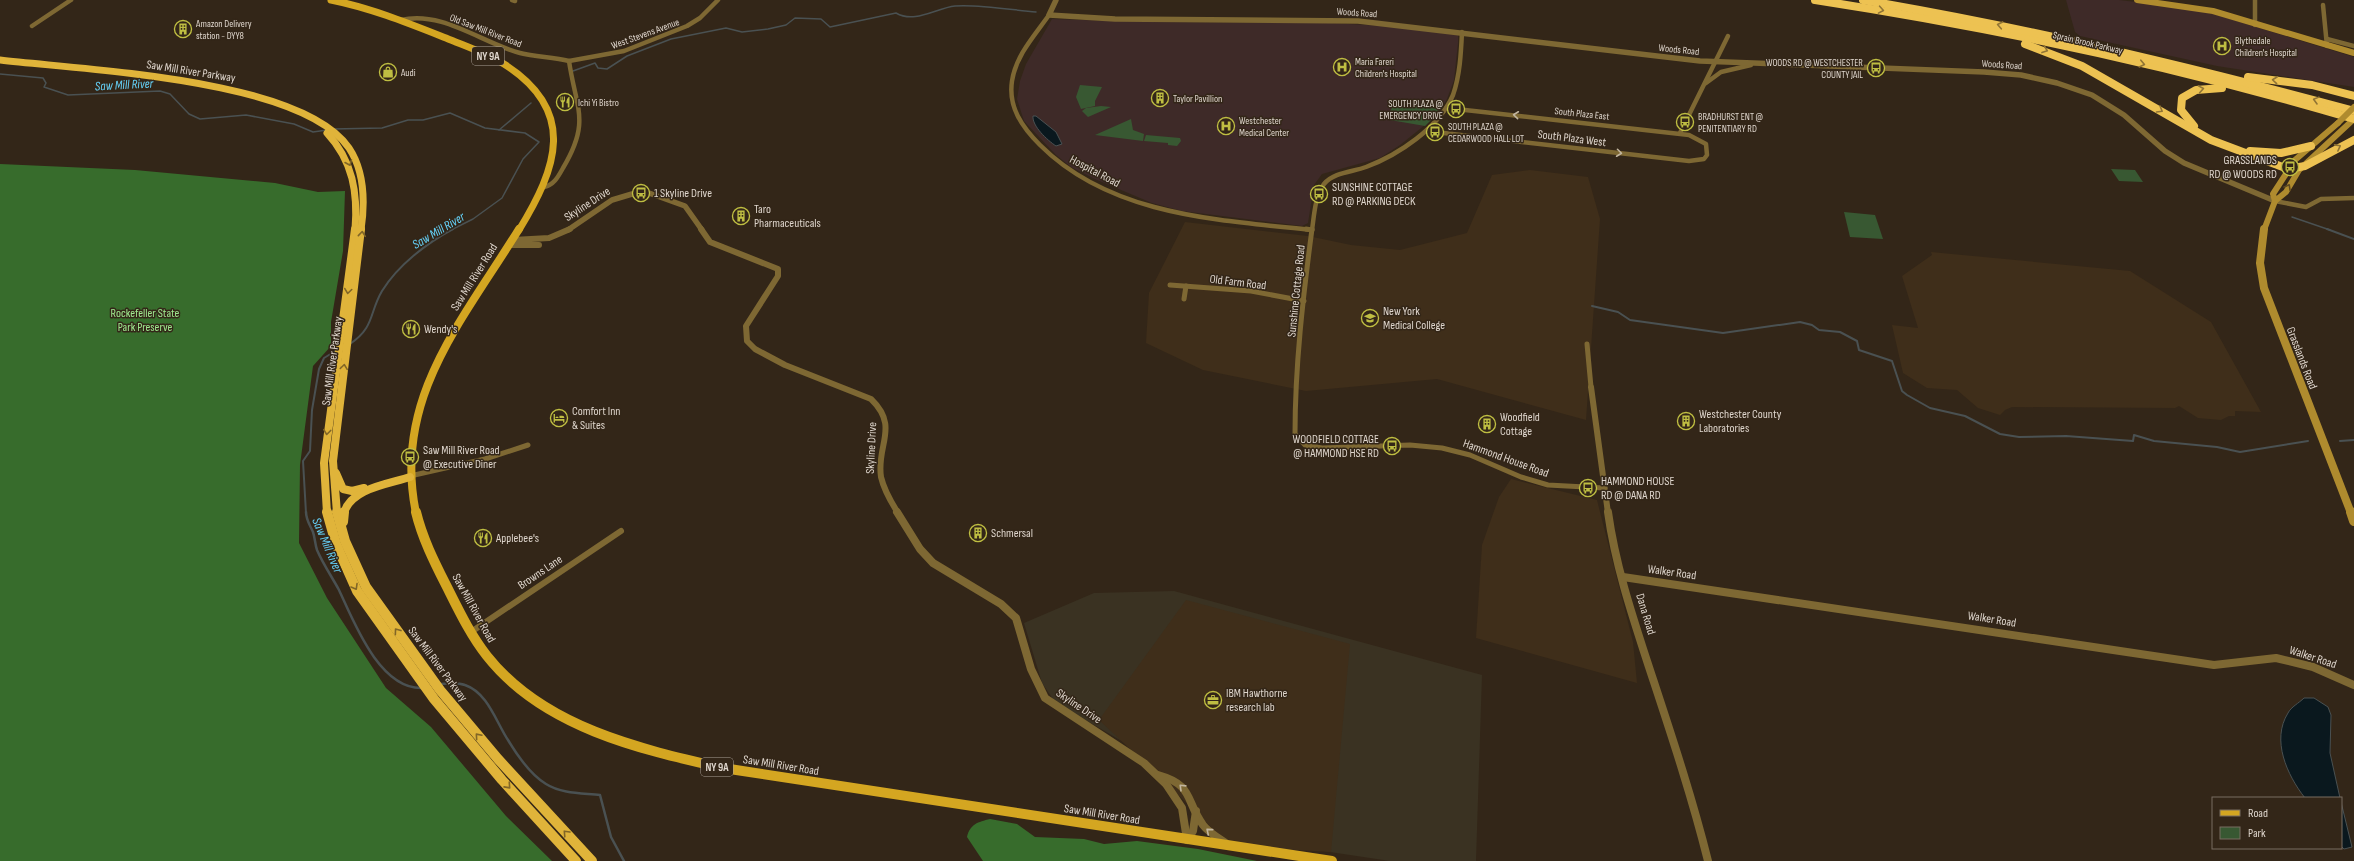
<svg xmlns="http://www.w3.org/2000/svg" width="2354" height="861" font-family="'Sofia Sans Condensed',sans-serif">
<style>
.commercial{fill:#3a3222}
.built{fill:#3f2e1a}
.medical{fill:#3e2a28}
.green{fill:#385832}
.forest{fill:#376c2c}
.water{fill:#0a181e;stroke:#4a5152}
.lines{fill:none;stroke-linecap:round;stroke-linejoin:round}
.stream-far2{stroke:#4a5152;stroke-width:1.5}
.stream-far1{stroke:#4a5152;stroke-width:2}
.stream{stroke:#4a5152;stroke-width:2.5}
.minor-far2{stroke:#7e6833;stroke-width:4.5}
.minor-far1{stroke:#7e6833;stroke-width:5}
.minor{stroke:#7e6833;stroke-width:6}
.tertiary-far2{stroke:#7e6833;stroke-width:5.5}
.tertiary-far1{stroke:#7e6833;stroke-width:6}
.tertiary{stroke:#7e6833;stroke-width:8}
.secondary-far2{stroke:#af8b2e;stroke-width:6}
.secondary-far1{stroke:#af8b2e;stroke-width:8}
.secondary{stroke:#af8b2e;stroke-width:10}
.primary-far2{stroke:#d4a621;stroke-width:7}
.primary-far1{stroke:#d4a621;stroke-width:8}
.primary{stroke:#d4a621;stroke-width:10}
.trunk-far2{stroke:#e0b43a;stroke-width:7}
.trunk-far1{stroke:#e0b43a;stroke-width:8}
.trunk{stroke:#e0b43a;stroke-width:10}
.motorway{stroke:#edc252;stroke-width:8}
.secondary-bridge{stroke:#af8b2e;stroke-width:6}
.oneway{stroke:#907435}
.oneway2{stroke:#c2b59f}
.oneway3{stroke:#816627}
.oneway4{stroke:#5e4920}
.labels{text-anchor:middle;stroke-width:3;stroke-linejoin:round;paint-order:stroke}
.far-street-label{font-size:10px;fill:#dfd6cd;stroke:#332618}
.far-poi-label{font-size:10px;fill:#dfd6cd;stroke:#332618;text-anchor:start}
.shield{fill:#332618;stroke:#aba197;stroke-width:1}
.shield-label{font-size:11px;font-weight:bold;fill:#dfd6cd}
.street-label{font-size:12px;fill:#dfd6cd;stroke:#332618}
.poi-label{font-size:12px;fill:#dfd6cd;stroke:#332618;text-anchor:start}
.park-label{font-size:12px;fill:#a0ea90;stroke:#332618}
.water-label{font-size:13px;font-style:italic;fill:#65d1f8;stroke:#332618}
</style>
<rect width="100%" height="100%" fill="#332618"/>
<path class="commercial" d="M1174,591l308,84 -6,186h-86l-161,-24 -51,-63 -123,-72 -13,-19 -18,-60 70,-30z"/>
<g class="built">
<path d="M1530,170l58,7 12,42 -14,201 -149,-41 -131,12 -103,-21 -57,-27 3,-50 36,-71 123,14 43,9 49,5 67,-17 25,-58z"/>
<path d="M1931,252l199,19 81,51 50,90 -26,-1v5h-6l-8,4 -23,-2 -19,-12 -4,2 -163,-1 -7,3 -5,5 -22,-7 -21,-18 -30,-2 -24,-15 -11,-48 26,3 -16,-52 30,-21z"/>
<path d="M1511,479l86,21 36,142 4,41 -161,-45 6,-93 17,-48z"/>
<path d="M1186,600l164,44 -19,208 -101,-6 -72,-71 -59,-55z"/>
</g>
<g class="medical">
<path d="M2066,0h53l67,8 31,7 137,42v30l-137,-21 -137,-30 -5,-4z"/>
<path d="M1052,19l96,3 184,1 52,3 74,9v8l-4,37 -7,19 -12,18 -35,28 -20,13 -58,16 -8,11 -6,38 -6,3 -120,-15 -30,-8 -57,-24 -24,-12 -15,-12 -32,-34 -7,-22 3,-18 6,-17z"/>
</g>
<g class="green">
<path d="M1080,85l22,2 -7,14v5l-14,3 -5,-12z"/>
<path d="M1101,106l10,1 -23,10 -6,-6 4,-3z"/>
<path d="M1392,107c13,1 37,-5 48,4l-15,15 -35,-6 -2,-2z"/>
<path d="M1131,119l2,11 11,4 -1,7 -48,-6z"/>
<path d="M1146,135l34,3 1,3 -4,5 -9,-1v-2l-24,-2z"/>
<path d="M2111,169l24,1 8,12 -24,-1z"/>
<path d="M1844,212l31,3 8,24 -33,-2z"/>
</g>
<g class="forest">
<path d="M0,164l135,6 140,13 43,9 27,-1 -2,60 -12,71v24l-18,20 -13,99 -1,78 28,55 59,90 45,39 75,89 46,45h-552z"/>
<path d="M990,819l27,5 18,13 49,2 20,5 33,-3 61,8 59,12h-274l-16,-24c3,-13 11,-15 23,-18z"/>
</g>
<g class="water">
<path d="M1033,116h3l20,16 6,12 -6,2c-9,-6 -24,-20 -23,-30z"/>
<path d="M2304,698h10l14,9 3,8 -1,38 10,45h-35c-18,-23 -34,-58 -17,-85 3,-6 11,-10 16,-15z"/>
<path d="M2341,802l11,45 -8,2 -3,-3z"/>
</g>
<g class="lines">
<g class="stream-far2">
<path d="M573,71l22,-8 3,5 9,1 20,-13 44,-17 55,-11 16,4 26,-3 18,-4 9,-7 26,1 9,8 66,-14c19,11 40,-5 59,-7 23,-2 57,4 81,6"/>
<path d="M0,74l43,4 3,5 -2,4 24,8 92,-4 10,3 19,20 11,5 46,-4 48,9 19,8 14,-2"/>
<path d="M333,129l49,-1 26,-8h15l27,-7 35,15 40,5 14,9 -16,17 -21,39 -29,21 -22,11"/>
<path d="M499,130l32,-27"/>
<path d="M2292,217l38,13"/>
</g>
<g class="stream-far1">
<path d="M2327,229l27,10"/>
<path d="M1592,306l26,6 12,8 93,13 77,-11 12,3 7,5 21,2 17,9 2,9 33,11 10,30 5,4 23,13 35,8 35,18 19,3 47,-1 67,5 1,-6 20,6 63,6 23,5 68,-11"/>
<path d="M350,344c25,-17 19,-31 32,-53 16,-26 45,-48 71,-62"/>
<path d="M2340,441l14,-1"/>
<path d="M306,513l-3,-52 7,-10 2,-41 7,-41 5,-11 13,-8"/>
</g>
<g class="stream">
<path d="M306,512c0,8 4,13 7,20 2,6 2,12 4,18 6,14 15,27 22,40 15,32 40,98 82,98"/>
<path d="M441,684c8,-1 16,-2 24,1 23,8 31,37 43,55 9,15 23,35 38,44 16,10 36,9 54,11l11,42 13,24"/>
</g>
<g class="minor-far2">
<path d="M512,0l3,1"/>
<path d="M2255,0v25"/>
<path d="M2323,5l4,41"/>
<path d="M1049,15c-14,20 -33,40 -37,66 -4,26 10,46 28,64 71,71 178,75 272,85"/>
<path d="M401,20c41,-10 81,23 119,33 16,4 33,4 49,8 7,48 22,60 -6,107 -5,9 -9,17 -19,19"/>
<path d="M32,26l39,-26"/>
<path d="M2327,39l27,7"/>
<path d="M569,61l55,-10 63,-25 13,-8 18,-18"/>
<path d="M1706,83l15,-11 30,-7"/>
<path d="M1428,129l7,3 254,29 15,-2 3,-4 -1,-11 -17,-9 -242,-27"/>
<path d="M1680,133l48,-97"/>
<path d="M2275,201l31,6 15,-8 33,-1"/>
<path d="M1312,230c2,-13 3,-35 12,-46 10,-12 29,-12 42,-17 32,-12 73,-39 87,-72 7,-20 8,-42 9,-63"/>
</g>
<g class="minor-far1">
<path d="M1306,229l6,1"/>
<path d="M1312,229c-9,68 -17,137 -17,205l10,11 17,3 88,-3 32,3 28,7 51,22 27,8 56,3"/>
<path d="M1170,285l81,6 53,10"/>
<path d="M1184,299l2,-13"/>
<path d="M1587,344l4,43"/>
<path d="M410,476l75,-17 43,-14"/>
</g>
<path class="minor" d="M471,632l150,-101"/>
<g class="tertiary-far2">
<path d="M1056,0l-7,15 66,4 243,2 342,40 284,11 37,3 36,8 35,12 32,20 41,36 19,12 91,38"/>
<path d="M568,230l44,-30 20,-6 17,-1 36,13 17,24"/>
</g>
<g class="tertiary-far1">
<path d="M701,229l9,13 68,27v7l-32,50 1,15 8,8 30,16 86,34c29,28 5,46 10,78 3,13 10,25 17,36"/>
<path d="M513,240l36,-2 21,-9"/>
<path d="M509,245h30"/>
<path d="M1591,387l17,126"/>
</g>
<g class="tertiary">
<path d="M897,512l23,37 13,14 68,41 15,14 15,51 14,29 99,65 22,21 16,24 5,32"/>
<path d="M1608,512c7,51 23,100 39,149 22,67 44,132 61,200"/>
<path d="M1623,577l591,88 62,-7 37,9 41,18"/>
<path d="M1158,775c36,10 27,25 45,50 5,7 17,14 24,19"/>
<path d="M1187,840l6,-9 3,-20"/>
</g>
<g class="secondary-far2">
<path d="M2137,0l76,11 141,42"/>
<path d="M2275,201l-2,-7 22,-34 43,-37"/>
<path d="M2264,230l11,-29 11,-9 13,-22 55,-51"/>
</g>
<path class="secondary-far1" d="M2264,229l-4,34 4,25 87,225"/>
<path class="secondary" d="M2351,512l3,9"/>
<path class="primary-far2" d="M331,0c40,8 77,23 115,38 19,8 40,15 58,26 74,47 53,104 15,166"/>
<path class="primary-far1" d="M416,513c-24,-114 47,-193 103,-284"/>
<path class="primary" d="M416,512c7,29 21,55 34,81 11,22 22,44 37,63 56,71 152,93 236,112l609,93"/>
<g class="trunk-far2">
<path d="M0,60c82,10 301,18 349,88 16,24 16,55 12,82"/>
<path d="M327,133c26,28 31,60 28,97"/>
</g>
<g class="trunk-far1">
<path d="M336,473l7,16 9,2 12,-3"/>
<path d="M327,513l-3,-50 31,-234"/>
<path d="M337,513l-4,-52 28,-232"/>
<path d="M344,513c7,-25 45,-29 66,-36"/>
</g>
<g class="trunk">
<path d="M327,512l9,32 21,47 77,108 68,81 74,81"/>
<path d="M337,512l8,29 21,46 74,103 58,69 94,102"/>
<path d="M343,522l1,-10"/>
</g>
<g class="motorway">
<path d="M1815,0c182,28 363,67 539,119"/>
<path d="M1863,0c166,28 329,67 491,111"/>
<path d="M2025,44l57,22 129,74 77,29 17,-3 49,-26"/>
<path d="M2248,77l64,8 42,11"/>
<path d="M2194,126l-13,-16 1,-12 14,-8 26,-2"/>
<path d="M2250,151l31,2 30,-7"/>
</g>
<path class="secondary-bridge" d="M2338,123l16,-16"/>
</g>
<defs><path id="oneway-chevron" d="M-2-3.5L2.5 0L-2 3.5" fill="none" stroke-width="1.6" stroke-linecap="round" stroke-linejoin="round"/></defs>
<g class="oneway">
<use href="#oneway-chevron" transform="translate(1881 10) rotate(10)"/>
<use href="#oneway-chevron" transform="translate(2000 25) rotate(-169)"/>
<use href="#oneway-chevron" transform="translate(2045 50) rotate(20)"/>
<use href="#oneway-chevron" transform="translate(2142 64) rotate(13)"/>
<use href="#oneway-chevron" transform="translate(2275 80) rotate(-174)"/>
<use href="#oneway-chevron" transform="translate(2201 89) rotate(-10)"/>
<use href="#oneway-chevron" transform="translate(2316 100) rotate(-165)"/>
<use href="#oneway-chevron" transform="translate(2160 110) rotate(30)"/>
<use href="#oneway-chevron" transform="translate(2338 147) rotate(-28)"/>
</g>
<g class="oneway2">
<use href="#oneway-chevron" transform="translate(1516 115) rotate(-174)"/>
<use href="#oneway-chevron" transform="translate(1619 153) rotate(7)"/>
<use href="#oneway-chevron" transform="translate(1182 787) rotate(-136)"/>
<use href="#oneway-chevron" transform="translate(1209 831) rotate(-140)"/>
</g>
<g class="oneway3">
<use href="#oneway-chevron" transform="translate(349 163) rotate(67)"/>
<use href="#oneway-chevron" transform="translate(362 234) rotate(-84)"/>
<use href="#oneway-chevron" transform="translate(348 291) rotate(98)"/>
<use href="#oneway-chevron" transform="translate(344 367) rotate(-82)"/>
<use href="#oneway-chevron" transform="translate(327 432) rotate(97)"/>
<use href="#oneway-chevron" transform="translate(355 587) rotate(60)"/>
<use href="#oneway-chevron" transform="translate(397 631) rotate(-126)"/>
<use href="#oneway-chevron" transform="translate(478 736) rotate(-131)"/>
<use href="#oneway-chevron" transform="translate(508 786) rotate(48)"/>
<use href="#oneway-chevron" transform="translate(566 833) rotate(-133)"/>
</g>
<use class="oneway4" href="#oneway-chevron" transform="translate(2288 187) rotate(-61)"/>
<defs>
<g id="building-ring" transform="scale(0.9)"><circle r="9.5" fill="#332618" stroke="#bfbe42" stroke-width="1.5"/><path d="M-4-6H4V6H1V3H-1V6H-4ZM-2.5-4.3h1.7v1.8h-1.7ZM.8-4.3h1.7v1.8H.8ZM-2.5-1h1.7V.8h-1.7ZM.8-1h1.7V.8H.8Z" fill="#bfbe42"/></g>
<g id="hospital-ring" transform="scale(0.9)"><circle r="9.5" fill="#332618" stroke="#bfbe42" stroke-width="1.5"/><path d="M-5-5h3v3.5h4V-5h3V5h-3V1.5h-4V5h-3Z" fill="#bfbe42"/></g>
<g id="bus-ring" transform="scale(0.9)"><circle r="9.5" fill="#332618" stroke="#bfbe42" stroke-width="1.5"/><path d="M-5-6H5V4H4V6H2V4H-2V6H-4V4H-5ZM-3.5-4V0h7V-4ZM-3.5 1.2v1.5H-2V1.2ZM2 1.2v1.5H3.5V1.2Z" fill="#bfbe42"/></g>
<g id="shop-ring" transform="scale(0.9)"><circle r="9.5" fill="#332618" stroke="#bfbe42" stroke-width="1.5"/><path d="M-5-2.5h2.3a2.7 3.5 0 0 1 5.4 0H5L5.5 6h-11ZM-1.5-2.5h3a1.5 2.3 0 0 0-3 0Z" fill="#bfbe42"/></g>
<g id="restaurant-ring" transform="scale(0.9)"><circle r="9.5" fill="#332618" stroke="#bfbe42" stroke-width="1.5"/><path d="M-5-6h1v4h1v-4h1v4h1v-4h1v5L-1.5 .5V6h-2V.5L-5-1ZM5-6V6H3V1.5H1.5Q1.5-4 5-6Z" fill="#bfbe42"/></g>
<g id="university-ring" transform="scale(0.9)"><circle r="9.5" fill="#332618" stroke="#bfbe42" stroke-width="1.5"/><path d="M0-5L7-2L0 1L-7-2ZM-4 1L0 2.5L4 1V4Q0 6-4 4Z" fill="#bfbe42"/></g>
<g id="hotel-ring" transform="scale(0.9)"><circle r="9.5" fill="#332618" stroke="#bfbe42" stroke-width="1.5"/><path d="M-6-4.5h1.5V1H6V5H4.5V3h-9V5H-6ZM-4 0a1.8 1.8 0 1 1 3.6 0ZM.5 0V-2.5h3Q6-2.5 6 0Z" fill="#bfbe42"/></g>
<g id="office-ring" transform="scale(0.9)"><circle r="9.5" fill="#332618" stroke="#bfbe42" stroke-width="1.5"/><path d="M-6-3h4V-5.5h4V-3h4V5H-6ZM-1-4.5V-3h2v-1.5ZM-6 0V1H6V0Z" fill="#bfbe42"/></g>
</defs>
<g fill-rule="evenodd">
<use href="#building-ring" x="183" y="29"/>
<use href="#hospital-ring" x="2222" y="46"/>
<use href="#hospital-ring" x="1342" y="67"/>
<use href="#bus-ring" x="1876" y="68"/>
<use href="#shop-ring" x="388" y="72"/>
<use href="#building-ring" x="1160" y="98"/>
<use href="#restaurant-ring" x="565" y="102"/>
<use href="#bus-ring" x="1456" y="109"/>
<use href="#bus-ring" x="1685" y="122"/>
<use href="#hospital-ring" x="1226" y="126"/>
<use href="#bus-ring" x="1435" y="132"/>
<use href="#bus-ring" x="2290" y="167"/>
<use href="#bus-ring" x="641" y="193"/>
<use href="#bus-ring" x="1319" y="194"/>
<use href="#building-ring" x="741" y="216"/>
<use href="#university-ring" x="1370" y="318"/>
<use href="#restaurant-ring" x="411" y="329"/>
<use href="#hotel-ring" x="559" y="418"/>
<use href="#building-ring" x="1686" y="421"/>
<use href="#building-ring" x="1487" y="424"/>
<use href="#bus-ring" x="1392" y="446"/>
<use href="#bus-ring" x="410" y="457"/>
<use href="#bus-ring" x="1588" y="488"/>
<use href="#building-ring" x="978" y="533"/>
<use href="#restaurant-ring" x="483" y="538"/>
<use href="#office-ring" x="1213" y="700"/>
</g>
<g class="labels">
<g class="far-street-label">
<text transform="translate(1357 12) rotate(4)" y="4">Woods Road</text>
<text transform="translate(486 30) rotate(21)" y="4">Old Saw Mill River Road</text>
<text transform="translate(645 33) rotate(-20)" y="4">West Stevens Avenue</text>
<text transform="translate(2088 42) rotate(13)" y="4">Sprain Brook Parkway</text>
<text transform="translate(1679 49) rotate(6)" y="4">Woods Road</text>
<text transform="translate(2002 64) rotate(4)" y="4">Woods Road</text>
<text transform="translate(1582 113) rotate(6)" y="4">South Plaza East</text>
</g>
<g class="far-poi-label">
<text x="196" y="27">Amazon Delivery<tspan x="196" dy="12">station - DYY8</tspan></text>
<text x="2235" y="44">Blythedale<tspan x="2235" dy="12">Children's Hospital</tspan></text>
<text x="1355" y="65">Maria Fareri<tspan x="1355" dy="12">Children's Hospital</tspan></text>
<text x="1863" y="66" text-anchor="end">WOODS RD @ WESTCHESTER<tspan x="1863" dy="12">COUNTY JAIL</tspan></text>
<text x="401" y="76">Audi</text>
<text x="1173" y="102">Taylor Pavillion</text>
<text x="578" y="106">Ichi Yi Bistro</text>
<text x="1443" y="107" text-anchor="end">SOUTH PLAZA @<tspan x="1443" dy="12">EMERGENCY DRIVE</tspan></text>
<text x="1698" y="120">BRADHURST ENT @<tspan x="1698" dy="12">PENITENTIARY RD</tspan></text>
<text x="1239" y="124">Westchester<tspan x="1239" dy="12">Medical Center</tspan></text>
<text x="1448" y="130">SOUTH PLAZA @<tspan x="1448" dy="12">CEDARWOOD HALL LOT</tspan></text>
</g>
<g class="shield">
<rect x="472" y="47" width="32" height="18" rx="3"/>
<rect x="701" y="758" width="32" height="18" rx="3"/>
</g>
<g class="shield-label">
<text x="488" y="60">NY 9A</text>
<text x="717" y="771">NY 9A</text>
</g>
<g class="street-label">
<text transform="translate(191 71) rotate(9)" y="4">Saw Mill River Parkway</text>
<text transform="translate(1572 138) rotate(7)" y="4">South Plaza West</text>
<text transform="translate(1095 171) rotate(28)" y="4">Hospital Road</text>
<text transform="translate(587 204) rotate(-33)" y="4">Skyline Drive</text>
<text transform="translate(474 277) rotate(-58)" y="4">Saw Mill River Road</text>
<text transform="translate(1238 282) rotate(7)" y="4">Old Farm Road</text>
<text transform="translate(1296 291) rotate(-84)" y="4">Sunshine Cottage Road</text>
<text transform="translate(2302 358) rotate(69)" y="4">Grasslands Road</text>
<text transform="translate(332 361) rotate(-82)" y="4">Saw Mill River Parkway</text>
<text transform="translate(871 448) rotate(-87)" y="4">Skyline Drive</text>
<text transform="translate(1506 458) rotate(20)" y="4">Hammond House Road</text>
<text transform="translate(540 572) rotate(-34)" y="4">Browns Lane</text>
<text transform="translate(1672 572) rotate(8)" y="4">Walker Road</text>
<text transform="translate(474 608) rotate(61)" y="4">Saw Mill River Road</text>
<text transform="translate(1646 614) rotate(73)" y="4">Dana Road</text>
<text transform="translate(1992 619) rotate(9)" y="4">Walker Road</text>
<text transform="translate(2313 657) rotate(18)" y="4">Walker Road</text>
<text transform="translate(438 664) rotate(53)" y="4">Saw Mill River Parkway</text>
<text transform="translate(1079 706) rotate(34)" y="4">Skyline Drive</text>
<text transform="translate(781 765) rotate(9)" y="4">Saw Mill River Road</text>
<text transform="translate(1102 814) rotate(9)" y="4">Saw Mill River Road</text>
</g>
<g class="poi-label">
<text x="2277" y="164" text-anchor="end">GRASSLANDS<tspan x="2277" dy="14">RD @ WOODS RD</tspan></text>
<text x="1332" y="191">SUNSHINE COTTAGE<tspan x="1332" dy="14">RD @ PARKING DECK</tspan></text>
<text x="654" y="197">1 Skyline Drive</text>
<text x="754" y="213">Taro<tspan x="754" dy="14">Pharmaceuticals</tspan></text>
<text x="1383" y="315">New York<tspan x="1383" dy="14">Medical College</tspan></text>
<text x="424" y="333">Wendy's</text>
<text x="572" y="415">Comfort Inn<tspan x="572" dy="14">&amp; Suites</tspan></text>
<text x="1699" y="418">Westchester County<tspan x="1699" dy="14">Laboratories</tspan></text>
<text x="1500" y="421">Woodfield<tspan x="1500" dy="14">Cottage</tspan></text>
<text x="1379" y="443" text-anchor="end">WOODFIELD COTTAGE<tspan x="1379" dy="14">@ HAMMOND HSE RD</tspan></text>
<text x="423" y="454">Saw Mill River Road<tspan x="423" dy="14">@ Executive Diner</tspan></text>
<text x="1601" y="485">HAMMOND HOUSE<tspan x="1601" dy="14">RD @ DANA RD</tspan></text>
<text x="991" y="537">Schmersal</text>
<text x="496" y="542">Applebee's</text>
<text x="1226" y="697">IBM Hawthorne<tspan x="1226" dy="14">research lab</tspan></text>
</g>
<g class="park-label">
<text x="145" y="317">Rockefeller State<tspan x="145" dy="14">Park Preserve</tspan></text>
</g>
<g class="water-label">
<text transform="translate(124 84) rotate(-3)" y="5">Saw Mill River</text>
<text transform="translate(438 230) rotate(-31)" y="5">Saw Mill River</text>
<text transform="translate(328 545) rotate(67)" y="5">Saw Mill River</text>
</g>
</g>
<rect x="2212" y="797" width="130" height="52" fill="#332618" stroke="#786c60"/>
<rect x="2220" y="810" width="20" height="6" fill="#d4a621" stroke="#786c60"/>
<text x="2248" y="817" font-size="12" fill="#dfd6cd">Road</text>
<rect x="2220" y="827" width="20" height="12" fill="#385832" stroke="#786c60"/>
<text x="2248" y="837" font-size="12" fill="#dfd6cd">Park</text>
</svg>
